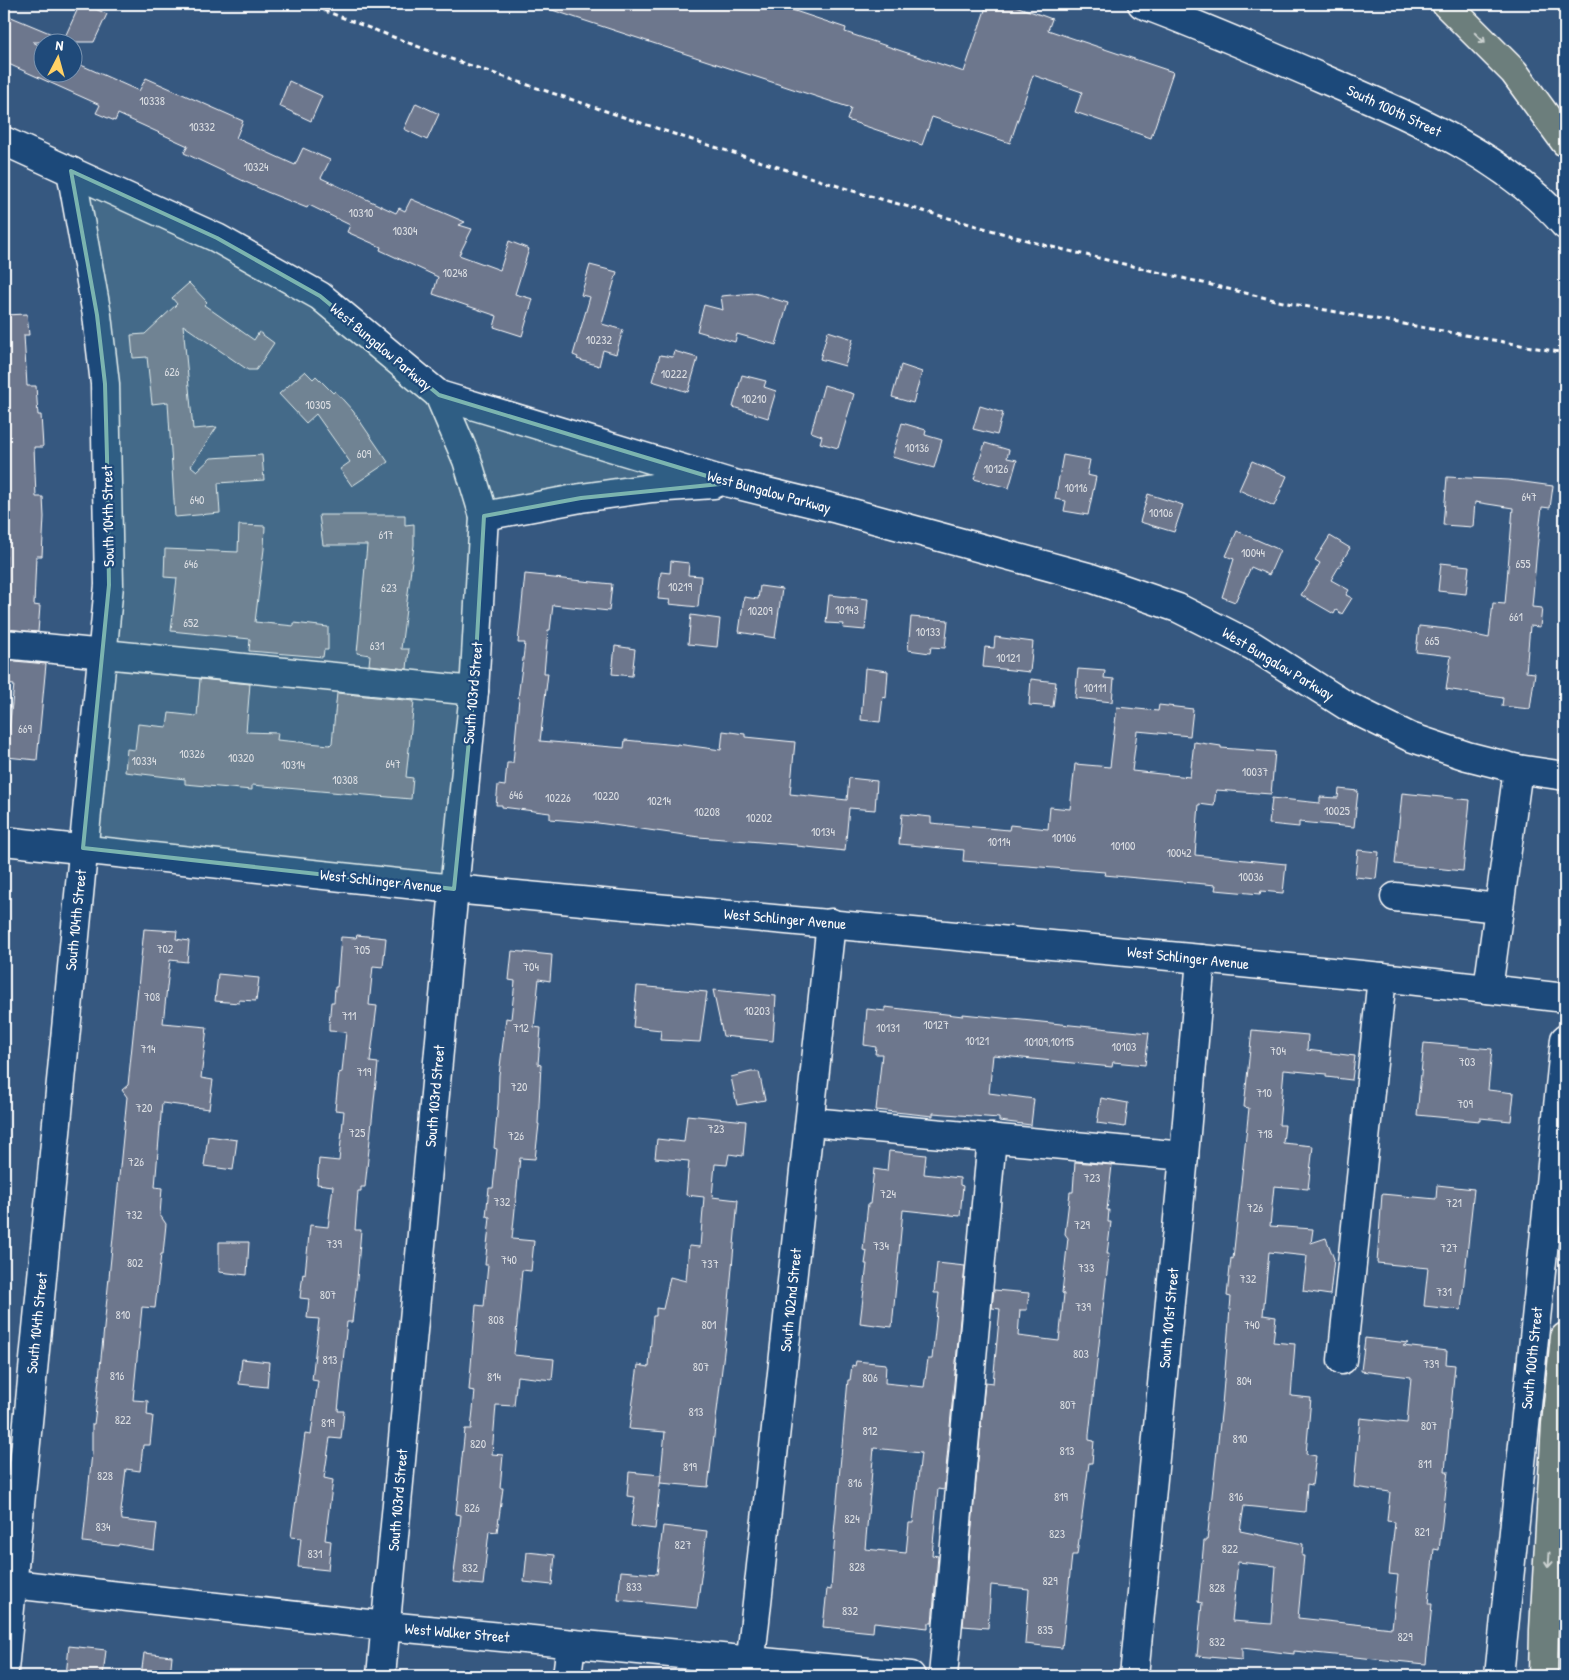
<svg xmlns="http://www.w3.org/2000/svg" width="1569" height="1680" font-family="'Patrick Hand',sans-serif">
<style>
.building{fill:#6d778d;stroke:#fff;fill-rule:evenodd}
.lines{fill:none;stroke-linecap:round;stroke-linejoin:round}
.minor-casing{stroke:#fff;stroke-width:31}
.highway-casing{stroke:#fff;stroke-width:31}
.path{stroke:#fff;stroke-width:3;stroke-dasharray:5 4;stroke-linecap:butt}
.minor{stroke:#1f4a7a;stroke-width:28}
.highway{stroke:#6c7e7c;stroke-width:28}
.oneway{stroke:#ccd2d1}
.marked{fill:#7bb4af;fill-opacity:0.2;stroke:#7bb4af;stroke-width:4;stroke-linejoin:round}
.labels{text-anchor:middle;stroke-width:4.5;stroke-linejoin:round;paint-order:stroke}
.number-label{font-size:12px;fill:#dadde2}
.street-label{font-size:15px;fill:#fff;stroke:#1f4a7a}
</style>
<rect width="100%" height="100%" fill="#365880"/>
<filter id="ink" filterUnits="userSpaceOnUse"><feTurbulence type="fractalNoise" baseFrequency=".02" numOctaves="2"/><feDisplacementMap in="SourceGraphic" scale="10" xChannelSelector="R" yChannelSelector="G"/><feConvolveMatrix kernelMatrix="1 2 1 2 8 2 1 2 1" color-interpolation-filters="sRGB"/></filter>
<g filter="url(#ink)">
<g class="building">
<path d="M80,4h4l23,10 -13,28h-61l9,5v25h30v-11l67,30 7,-13 97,43 -7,17 59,27 8,-17 27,12 -9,18 75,35 3,-5 6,3 6,-12 54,23 -6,3 13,4 -13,26 41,15 9,-29 20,8 -14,45 18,5 -11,37 -28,-9 3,-11 -64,-22 5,-17 -58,-27 1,-3 -34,-15 3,-7 -41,-20 -2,3 -40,-16 -83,-39 4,-7 -70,-32 -3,7 -19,-8 4,-8 -96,-43v-48l60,25z"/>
<path d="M546,4h228l72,24 -1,4 119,40 23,-68h23l42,15 -4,11 125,42 -22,66 -76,-26 7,-20 -49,-17 -23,68 -78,-26 -10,28 -75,-25 4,-12 -305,-100z"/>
<path d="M289,81l33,15 -11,25 -32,-15z"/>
<path d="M416,103l23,11 -12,26 -23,-11z"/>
<path d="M590,265l27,7 -15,52 21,6 -7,24 -13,-4 -4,16 -22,-7 1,-2 -5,-2 17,-58 -9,-2z"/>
<path d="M189,283l18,19 -3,3 50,35 5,-8 15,11 -18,27h-8l-65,-45 10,104 24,-2 -26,39 6,5 14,-13 51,-3 2,25 -46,3 2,30 -45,4 -7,-115 -16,2 -5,-47 -14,1 -2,-23 14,-1 32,-30 -5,-6z"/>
<path d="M754,293l34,10 -12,42 -39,-11 -2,8 -38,-11 7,-26 19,5 -2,-14z"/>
<path d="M27,314l2,21h-5l3,51h9l2,29h3l2,32h-9l2,50h7l1,20 -2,39h-6l-2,49 6,1 -2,26 -34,-3 2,-73h-2v-28h2l-2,-70v-143z"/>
<path d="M828,331l25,8 -8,27 -25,-7z"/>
<path d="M674,351l24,7 -10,34 -36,-11 8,-26 12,2z"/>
<path d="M901,365l21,7 -9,31 -21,-6z"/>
<path d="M305,371l8,8 3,-3 17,17 2,-2 18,20 35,51 -36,24 -12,-17 10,-7 -34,-48 -10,9 -27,-29z"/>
<path d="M742,375l24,6 -2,6 12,4 -8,27 -35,-11z"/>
<path d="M824,385l30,9 -16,54 -18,-5 2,-7 -11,-4z"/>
<path d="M980,406l23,7 -6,22 -24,-6z"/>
<path d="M902,423l24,7 -1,5 17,5 -8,28 -42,-11z"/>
<path d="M985,443l24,7 -2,8 10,2 -8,28 -35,-9z"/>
<path d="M1063,455l27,5 -3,15 9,2 -8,38 -24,-4 2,-10 -11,-2z"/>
<path d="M1252,461l35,15 -13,30 -35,-16z"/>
<path d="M1447,477l62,3 44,6 -3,22 -8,-1 -5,41 -5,59 10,1 -2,19 -10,-1 -4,46 9,1 -5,36 -28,-3 1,-8 -57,-9 5,-33 -35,-4 3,-26 29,3 41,9 4,-35 12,1 8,-96 -38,-6 -2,25 -30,-2z"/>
<path d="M1148,494l35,11 -9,27 -34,-10z"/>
<path d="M319,515h86v10l9,-1v21l-13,104h8l-2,20 -38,-4 1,-10 -13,-2 10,-108h-44z"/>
<path d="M239,525l26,1 -1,23 -9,73 39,4v-3l34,4v23h-4l-1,7 -74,-6 1,-12 -79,-8 6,-53 -13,-1 1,-28 73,3z"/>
<path d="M1237,531l43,19 -11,25 -18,-8 -16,35 -13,-5 12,-38 -8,-3z"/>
<path d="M1330,536l20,12 -19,32 18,10 -3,5 6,3 -10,16 -6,-4 -2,4 -33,-19 19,-32 -5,-3z"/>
<path d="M671,561l18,2 -1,12 13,1 -3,31 -29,-3 1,-4 -12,-1 3,-27 9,1z"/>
<path d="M1441,563l28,3 -3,28 -28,-3z"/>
<path d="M525,574l20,2 -1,1 68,7 -3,27 -56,-6 -3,25h-2l-4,43h4l-8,68 84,7 1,-8 52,5v-1l44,6 2,-19 22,3v3l50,5 -5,52 57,6 2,-22 28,3 -2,29 -26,-2 -4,43 -48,-5v-1l-98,-8 -101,-14 -48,-4v-6l-48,-6v-2h-6l2,-20 7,1 2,-23h6l6,-65h-1l7,-55h-7z"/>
<path d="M760,586l22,3 -7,49 -36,-6 5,-35 14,2z"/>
<path d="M829,595l39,4 -3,31 -22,-2 1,-4 -18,-1z"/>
<path d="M691,615l29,4 -3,28 -29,-3z"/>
<path d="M911,617l37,3 -3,28 -14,-1 -1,6 -22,-3z"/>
<path d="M995,637l38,5 -3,30 -47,-5 2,-20 9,1z"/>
<path d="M615,646l20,3 -3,27 -20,-2z"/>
<path d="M4,660l42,4 -9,96 -31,-3 8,-72 -10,-1z"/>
<path d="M865,668l23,3 -2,27 -3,-1 -3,25 -19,-2z"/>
<path d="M1078,669l27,2 -1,7 10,1 -2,23 -37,-4z"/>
<path d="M200,679l50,5 -4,48 32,1 -1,7 53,5 2,-2 5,-50 77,8 -8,76 7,1 -2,21 -159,-14v5l-67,-6v-5l-60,-7 2,-23 8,1 3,-26 29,3 2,-14 28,3z"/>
<path d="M1031,679l25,3 -3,25 -24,-2z"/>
<path d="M1159,705l34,4 -3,27 -53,-5 -5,40 58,6 4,-35 27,4v2l54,4 -4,42 -55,-4 -2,16 -15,-2 -4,51 91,9 -3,29 -22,-2 -1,3 -45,-4 1,-5 -112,-10 1,-3 -142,-11 1,-11 -65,-6 3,-30 29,3v6l78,7 1,-5 38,4 2,-22 20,2 5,-45 35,3 7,-60 41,4z"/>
<path d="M1339,789l19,2 -4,36 -55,-5v5l-30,-3 3,-26 48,5v-6l18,1z"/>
<path d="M1402,793l68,7 -7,71 -68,-7z"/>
<path d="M1358,850l21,2 -3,27 -21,-2z"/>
<path d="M144,929l33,2 -1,8 13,2 -2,21 -17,-2 -7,63 44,4 -6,51 12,2 -4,29 -47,-6 -7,84 7,1 -2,27 6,9 -3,30h-2l-6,54 -13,-1 -9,93 15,1 -1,14 6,1 -3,29h-7l-3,26 -14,-2 -5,42 1,9 35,4 -3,26 -35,-6 -1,2 -35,-4 9,-89v-29h2l2,-16 31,-311 -5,-7 6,-5z"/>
<path d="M357,935l29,3 -3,29 -10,-1 -4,39 8,1 -7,56 8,1 -13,124h-4v4h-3l-3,39h6l-4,49 -5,43h-5l-9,89h6l-3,28 -11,-1 -6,40 9,2 -8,60 6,1 -3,29 -30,-3 3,-29 -10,-1 14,-103 6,1 7,-54 -6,-1 7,-61 -12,-1 2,-19 -9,-1 3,-25 2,1 5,-49 18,2 5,-41 -16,-2 2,-25 20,2 5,-50 -9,-1 4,-37 3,-1 4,-40 -17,-1v-6l2,-23h3l1,-15h2l4,-50 15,1z"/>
<path d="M512,951l40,4 -2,26 -11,-2 -5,48 7,1 -3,36 3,1 -3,59h1l-4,35 -15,-1 -8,81 22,2 -3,30 -9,-1 -8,85 40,4 -2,21 -35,-4 -3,30 -18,-1 -4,49 11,1 -3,33h3l-6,44 -8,-1 -6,54 -30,-3 8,-67 -5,-1 9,-85h6l4,-38 -6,-1 7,-85 8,1 4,-41h-3l5,-48 -4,-1 3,-28h4l4,-39 -3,-1 4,-44 1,-29 7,-57 5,1 4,-38 -6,-1z"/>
<path d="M218,974l41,4 -3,23 -17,-1v3l-24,-2z"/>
<path d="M637,986l70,6 -7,50 -40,-2 1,-10 -28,-3z"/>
<path d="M713,990l63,6 -3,45 -50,-5z"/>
<path d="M885,1007l78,9v-2l186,19 -4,32 -32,-3 -1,5 -119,-12 -4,38 45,6 -3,26 -32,-4v-3l-66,-5v3l-57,-6 6,-56h-7l1,-7 -12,-2 3,-36 18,2z"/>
<path d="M1252,1030l56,5 -1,15 48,6 -3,24 -26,-3v-3l-42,-4 -5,55h6l-2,18 30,3 -5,43 -34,-3 -4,40 43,3 -2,14 15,-5 8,21 -4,36 -27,-4 4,-35 -38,-4 -6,63 13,2 -3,25 22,2 -4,52 20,2 -5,56 10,2 -4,29 -5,-1 -2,28 -61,-6 -4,25 63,13 -1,12h2l-6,62 94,10 6,-53 -9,-1 6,-52 -8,-1 3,-29 -36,-5 6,-69 47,5 4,-46 -50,-6 4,-33 43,5 -5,3 44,5 -1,13 9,1 -10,106h3l-9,79 -5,-1 -6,55h4l-6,60 -132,-13v3l-52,-6v12l-45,-4 5,-53 -4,-1 6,-61h3l15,-136 9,-108 -4,-1 4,-38 2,1 16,-151 -5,-1zM1238,1562l38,4 -4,58 -40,-3z"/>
<path d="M1424,1043l68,6 -4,41 26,3 -3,28 -31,-3v3l-63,-6z"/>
<path d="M751,1072h8l6,28 -28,5 -6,-28z"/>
<path d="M1101,1098l27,5 -3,24 -28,-4z"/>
<path d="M687,1115l59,6 -3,35 -14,-2 -2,11 -12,-1 -3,33 26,3 -12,135 -18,152 -48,-4 5,-51 -36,-3 9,-64 11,2 4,-51h3v-8l7,1 7,-32 16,4 3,-35 11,1 4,-50 -18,-2 3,-34 -34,-3 2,-19 27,3z"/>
<path d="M208,1136l29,4 -4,30 -29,-4z"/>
<path d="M889,1151l37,4 -2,19 36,4v7l3,1 -3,30 -57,-6 -11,117 -32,-4 7,-59h-2l2,-13 -4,-1 5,-46h2l4,-35 13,2z"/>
<path d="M1075,1162l37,3 -5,45h2l-1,12h3l-4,32h2l-20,181v5l5,1 -2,22h-3l-12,92h-5l-10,93 -37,-4 4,-55 -38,-4 -3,43 -25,-2 22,-244 8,1 7,-74 -8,-1 2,-18 35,3 -2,17h-7l-2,26 41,5 5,-47 -2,-1 6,-55 -3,-4 5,-42h3z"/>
<path d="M1437,1185l37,4 -13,121 -37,-4 4,-38 -51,-5 5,-69 54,5z"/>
<path d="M219,1242h30l-2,33 -28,-3z"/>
<path d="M937,1263l28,3 -21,224 -6,-1 -6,66 6,1 -6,67h-4v5l-54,-6 -1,10 -50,-5 4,-38 4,1 4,-57h-1l14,-153h2l2,-15 3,1 1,-5 30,3 -1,19 39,4 4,-28h4l7,-66h-5zM874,1448l47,5 -8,70h-4l-3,30 -41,-4z"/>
<path d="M242,1359l27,3 -2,25 -28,-3z"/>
<path d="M629,1472l32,3 -6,54 -24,-3 4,-29 -8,-1z"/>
<path d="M663,1526l44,5 -10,77 -79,-8 3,-29 36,3z"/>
<path d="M527,1552l28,3 -3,30 -28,-3z"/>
<path d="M69,1646l37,4 -3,26h-37z"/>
<path d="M144,1653l28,3 -2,20h-29z"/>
</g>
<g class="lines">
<g class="minor-casing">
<g id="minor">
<path d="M1142,4c62,23 122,49 182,75 85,37 179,75 241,146"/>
<path d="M4,141l213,97 103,58 119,99 291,88 107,26 251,68 90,31 75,38 94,60 63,31 57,19 51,13 47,7"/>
<path d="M484,516l97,-18 71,-10 62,-4"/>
<path d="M4,644l470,47"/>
<path d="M4,841l450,48 747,70 181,18 183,21"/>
<path d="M1395,897l104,11"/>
<path d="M1488,989l30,-220"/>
<path d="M811,1122l373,34"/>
<path d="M1342,1360l40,-383"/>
<path d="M4,1583l382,43 525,50"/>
<path d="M4,1670l105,-1085 -4,-201 -8,-69 -26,-144"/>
<path d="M381,1676l73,-787 20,-198 10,-175 -17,-56 -28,-65"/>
<path d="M567,1676l4,-32"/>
<path d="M749,1676l82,-753"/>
<path d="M943,1676l49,-538"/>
<path d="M1134,1676l50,-520 17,-197"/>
<path d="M1499,1676l66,-637"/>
</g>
</g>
<g class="highway-casing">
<g id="highway">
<path d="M1446,4l68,68 51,70"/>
<path d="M1543,1676l1,-46 12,-206 9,-87"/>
</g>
</g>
<path class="path" d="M307,4l141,54 232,78 183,58 181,51 243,58 278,50"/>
<use href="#minor" class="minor"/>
<use href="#highway" class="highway"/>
</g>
<defs><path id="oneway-shaft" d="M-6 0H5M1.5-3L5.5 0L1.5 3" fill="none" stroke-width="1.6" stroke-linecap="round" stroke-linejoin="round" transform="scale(1.25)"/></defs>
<g class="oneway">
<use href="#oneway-shaft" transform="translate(1480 38) rotate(45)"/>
<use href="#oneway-shaft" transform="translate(1549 1560) rotate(94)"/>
</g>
</g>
<path class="marked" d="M71,171l146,67 103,58 119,99 291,88 -149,15 -97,18 -10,175 -20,198 -371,-41 26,-263 -2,-128 -2,-73 -8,-69z"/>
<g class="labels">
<g class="number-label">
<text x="152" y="105">10338</text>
<text x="202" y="131">10332</text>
<text x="256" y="171">10324</text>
<text x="361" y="217">10310</text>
<text x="405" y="235">10304</text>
<text x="455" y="277">10248</text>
<text x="599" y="344">10232</text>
<text x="172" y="376">626</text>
<text x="674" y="378">10222</text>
<text x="754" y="403">10210</text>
<text x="318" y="409">10305</text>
<text x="917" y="452">10136</text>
<text x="364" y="458">609</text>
<text x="996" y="473">10126</text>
<text x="1076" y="492">10116</text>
<text x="1529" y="501">647</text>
<text x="197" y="504">640</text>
<text x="1161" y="517">10106</text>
<text x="386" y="539">617</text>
<text x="1253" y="557">10044</text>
<text x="191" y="568">646</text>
<text x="1523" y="568">655</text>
<text x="680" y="591">10219</text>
<text x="389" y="592">623</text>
<text x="847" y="614">10143</text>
<text x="760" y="615">10209</text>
<text x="1516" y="621">661</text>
<text x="191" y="627">652</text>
<text x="928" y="636">10133</text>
<text x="1432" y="645">665</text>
<text x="377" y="650">631</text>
<text x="1008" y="662">10121</text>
<text x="1095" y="692">10111</text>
<text x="25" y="733">669</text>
<text x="192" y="758">10326</text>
<text x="241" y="762">10320</text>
<text x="144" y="765">10334</text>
<text x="393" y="768">647</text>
<text x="293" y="769">10314</text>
<text x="1255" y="776">10037</text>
<text x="345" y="784">10308</text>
<text x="516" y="799">646</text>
<text x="606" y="800">10220</text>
<text x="558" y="802">10226</text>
<text x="659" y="805">10214</text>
<text x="1337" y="815">10025</text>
<text x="707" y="816">10208</text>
<text x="759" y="822">10202</text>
<text x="823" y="836">10134</text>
<text x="1064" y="842">10106</text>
<text x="999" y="846">10114</text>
<text x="1123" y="850">10100</text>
<text x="1179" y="857">10042</text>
<text x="1251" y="881">10036</text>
<text x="165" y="953">702</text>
<text x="362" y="954">705</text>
<text x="531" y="971">704</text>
<text x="152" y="1001">708</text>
<text x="757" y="1015">10203</text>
<text x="349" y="1020">711</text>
<text x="936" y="1029">10127</text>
<text x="521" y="1032">712</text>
<text x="888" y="1032">10131</text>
<text x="977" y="1045">10121</text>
<text x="1049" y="1046">10109,10115</text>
<text x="1124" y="1051">10103</text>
<text x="148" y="1053">714</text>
<text x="1278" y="1055">704</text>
<text x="1467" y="1066">703</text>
<text x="364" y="1076">719</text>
<text x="519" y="1091">720</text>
<text x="1264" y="1097">710</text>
<text x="1465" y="1108">709</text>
<text x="144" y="1112">720</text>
<text x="716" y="1133">723</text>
<text x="357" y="1137">725</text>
<text x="1265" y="1138">718</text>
<text x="516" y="1140">726</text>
<text x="136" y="1166">726</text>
<text x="1092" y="1182">723</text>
<text x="888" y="1198">724</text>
<text x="502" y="1206">732</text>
<text x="1454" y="1207">721</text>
<text x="1255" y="1212">726</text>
<text x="134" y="1219">732</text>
<text x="1082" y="1229">729</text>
<text x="334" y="1248">739</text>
<text x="881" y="1250">734</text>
<text x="1449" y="1252">727</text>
<text x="509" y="1264">740</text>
<text x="135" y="1267">802</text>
<text x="710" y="1268">737</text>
<text x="1086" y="1272">733</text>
<text x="1248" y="1283">732</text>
<text x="1444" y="1296">731</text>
<text x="328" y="1299">807</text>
<text x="1083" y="1311">739</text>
<text x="123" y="1319">810</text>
<text x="496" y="1324">808</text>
<text x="709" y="1329">801</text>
<text x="1252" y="1329">740</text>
<text x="1081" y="1358">803</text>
<text x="330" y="1364">813</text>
<text x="1431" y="1368">739</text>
<text x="701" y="1371">807</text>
<text x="117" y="1380">816</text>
<text x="494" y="1381">814</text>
<text x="870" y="1382">806</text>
<text x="1244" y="1385">804</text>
<text x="1068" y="1409">807</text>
<text x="696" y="1416">813</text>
<text x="123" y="1424">822</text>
<text x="328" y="1427">819</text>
<text x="1429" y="1430">807</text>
<text x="870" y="1435">812</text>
<text x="1240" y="1443">810</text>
<text x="478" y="1448">820</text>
<text x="1067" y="1455">813</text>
<text x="1425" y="1468">811</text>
<text x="690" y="1471">819</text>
<text x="105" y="1480">828</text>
<text x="855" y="1487">816</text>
<text x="1061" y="1501">819</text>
<text x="1236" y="1501">816</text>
<text x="472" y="1512">826</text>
<text x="852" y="1523">824</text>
<text x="103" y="1531">834</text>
<text x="1422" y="1536">821</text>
<text x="1057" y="1538">823</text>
<text x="683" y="1549">827</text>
<text x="1230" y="1553">822</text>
<text x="315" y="1558">831</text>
<text x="857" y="1571">828</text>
<text x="470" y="1572">832</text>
<text x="1050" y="1585">829</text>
<text x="634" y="1591">833</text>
<text x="1217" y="1592">828</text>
<text x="850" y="1615">832</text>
<text x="1045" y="1634">835</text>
<text x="1405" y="1641">829</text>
<text x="1217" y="1646">832</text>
</g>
<g class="street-label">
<text transform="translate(1394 111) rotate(25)" y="5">South 100th Street</text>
<text transform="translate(381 347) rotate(40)" y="5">West Bungalow Parkway</text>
<text transform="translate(769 492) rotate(15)" y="5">West Bungalow Parkway</text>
<text transform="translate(108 516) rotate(-91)" y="5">South 104th Street</text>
<text transform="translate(1278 664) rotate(31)" y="5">West Bungalow Parkway</text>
<text transform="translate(473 693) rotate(-85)" y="5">South 103rd Street</text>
<text transform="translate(381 881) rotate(6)" y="5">West Schlinger Avenue</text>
<text transform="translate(785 919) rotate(5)" y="5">West Schlinger Avenue</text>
<text transform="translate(76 920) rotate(-84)" y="5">South 104th Street</text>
<text transform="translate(1188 958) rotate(6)" y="5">West Schlinger Avenue</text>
<text transform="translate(435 1096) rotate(-85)" y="5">South 103rd Street</text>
<text transform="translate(791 1300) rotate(-84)" y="5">South 102nd Street</text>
<text transform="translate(1169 1318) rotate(-85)" y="5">South 101st Street</text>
<text transform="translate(37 1323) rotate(-84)" y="5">South 104th Street</text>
<text transform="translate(1532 1358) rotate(-84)" y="5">South 100th Street</text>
<text transform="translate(398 1500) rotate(-85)" y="5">South 103rd Street</text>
<text transform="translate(457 1633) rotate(5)" y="5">West Walker Street</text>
</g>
</g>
<rect width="1569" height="1680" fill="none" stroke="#1f4a7a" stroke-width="20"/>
<rect x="10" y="10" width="1549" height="1660" fill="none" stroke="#fff" stroke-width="2" filter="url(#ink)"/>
<g transform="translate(58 58) rotate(6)"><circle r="24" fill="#1f4a7a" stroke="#7992af"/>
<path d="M0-4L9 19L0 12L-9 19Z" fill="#ffd166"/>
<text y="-8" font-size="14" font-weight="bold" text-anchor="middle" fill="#ffffff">N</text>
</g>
</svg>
